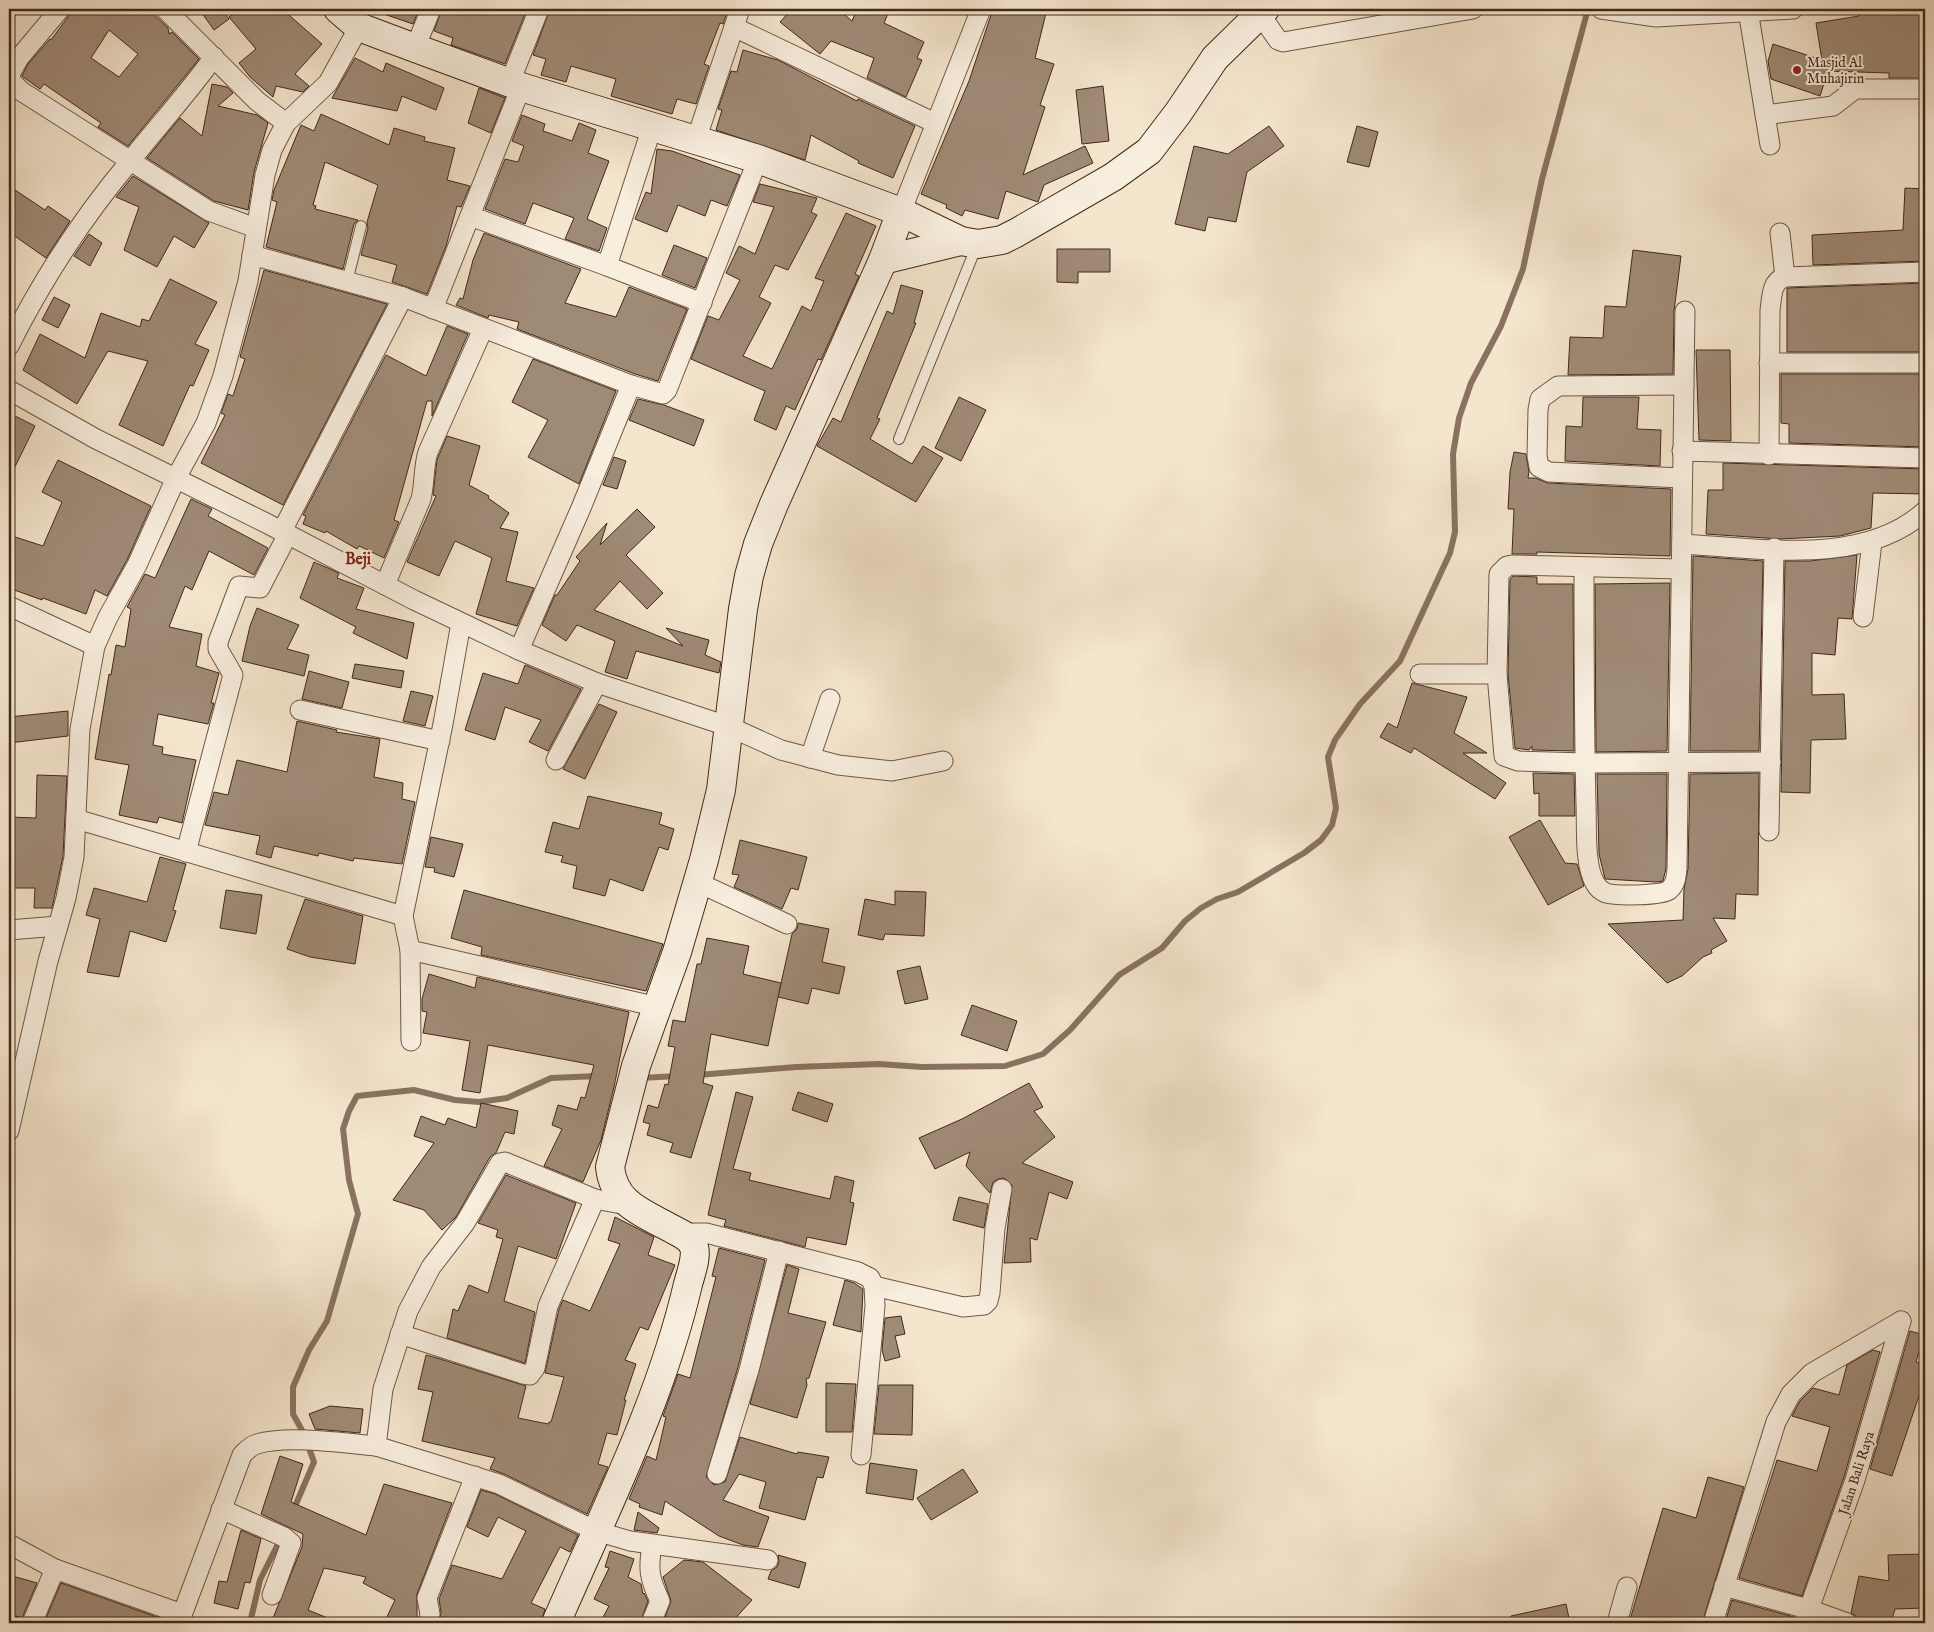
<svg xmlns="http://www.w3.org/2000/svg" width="1934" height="1632" font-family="'IM FELL English',serif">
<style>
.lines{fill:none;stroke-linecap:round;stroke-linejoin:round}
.stream{stroke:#89735f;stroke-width:6}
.building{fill:#9f8a76;stroke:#432818;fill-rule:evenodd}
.lane-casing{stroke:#6f5745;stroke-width:12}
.street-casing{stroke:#6f5745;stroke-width:21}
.secondary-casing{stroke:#432818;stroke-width:30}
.lane{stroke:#f8eede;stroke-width:10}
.street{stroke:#f8eede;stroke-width:19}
.secondary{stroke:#f8eede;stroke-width:28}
.poi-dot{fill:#8f2418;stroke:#f8eede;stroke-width:2}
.labels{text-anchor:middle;stroke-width:4;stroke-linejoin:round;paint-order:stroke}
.poi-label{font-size:14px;fill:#432818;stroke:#f8eede;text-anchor:start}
.street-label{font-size:14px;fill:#432818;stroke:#f8eede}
.quarter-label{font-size:16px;font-weight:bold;fill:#7a1f14;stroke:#f8eede}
</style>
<rect width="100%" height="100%" fill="#f4e5cd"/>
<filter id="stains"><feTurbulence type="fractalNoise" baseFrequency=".004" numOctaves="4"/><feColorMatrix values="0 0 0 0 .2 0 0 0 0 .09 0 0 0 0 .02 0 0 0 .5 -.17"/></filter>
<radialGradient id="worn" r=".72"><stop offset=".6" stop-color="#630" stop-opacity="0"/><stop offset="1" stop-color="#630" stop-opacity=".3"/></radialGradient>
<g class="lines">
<g class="stream">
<path d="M9,11l2,-2"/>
<path d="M698,1075l98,-8 83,-3 43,3 83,-1 38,-12 27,-24 49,-55 43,-27 23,-27 16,-13 16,-9 21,-7 66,-39 17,-13 11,-15 4,-17 -8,-51 7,-17 25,-36 40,-43 50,-108 5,-21 -2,-78 6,-36 12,-35 30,-57 22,-57 19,-90 46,-170"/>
<path d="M640,1078l38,-2"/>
<path d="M293,1511l21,-49 -10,-28 -11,-20v-27l16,-37 18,-29 31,-107 -9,-34 -6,-51 6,-18 8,-15 57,-6 41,10 24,2 28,-4 44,-20 47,-2"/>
<path d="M250,1623l10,-43 21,-42"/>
</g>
</g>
<g class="building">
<path d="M74,9h74l20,19 1,6 3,-2 27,27 -71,87 -30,-19 3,-4 -57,-39 -4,5 -18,-13 6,-12 22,-25 1,1zM109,30l29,24 -19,23 -28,-19z"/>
<path d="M199,9h22l8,10 -15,11z"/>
<path d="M240,9h42l40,35 -27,30 14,12 -6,6 -27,-6 -3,11 -23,-20 -11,-14 17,-14 -27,-32z"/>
<path d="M376,9h43l-6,15 -38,-13z"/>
<path d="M442,9h85l-22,55 -54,-19 2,-7 -19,-7z"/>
<path d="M550,9h178l-5,15 -3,-1 -16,41 5,2 -13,38 -19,-5 -5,15 -61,-18 5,-17 -45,-13 -5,16 -25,-7 5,-16 -13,-4z"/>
<path d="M792,9h46l14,12 5,-12h33l-6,14 40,19 -7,16 5,2 -16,37 -39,-19 7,-20 -43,-17 -11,13 -40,-32z"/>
<path d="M993,9h54l-12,49 19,6 -14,41 5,2 -22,68 62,-29 8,17 -49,22 -6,17 -32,-11 -8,28 -33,-9 -3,6 -16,-8 1,-3 -26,-11 48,-113z"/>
<path d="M1876,9l1,4h48v65h-36v-5l-61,-2 -8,25 -49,-17 -3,-18 5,-17 49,16 -6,-37 43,-7 -1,-3z"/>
<path d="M743,50l35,10 79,41 1,-2 57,27 -22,52 -35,-15 1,-2 -48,-26 -6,25 -89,-30 6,-20 -4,-1 13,-38 6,1z"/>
<path d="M355,58l28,14 3,-9 58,25 -8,22 -34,-14 -5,15 -65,-13z"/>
<path d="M212,84l15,3 6,6 -15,13 39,9 11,8 -14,49 -6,38 -34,-9 -67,-43 33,-40 22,18z"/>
<path d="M1103,86l6,55 -27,3 -6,-54z"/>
<path d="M479,88l26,10 -14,35 -23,-10z"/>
<path d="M321,114l68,31 5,-17 31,9 -1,4 31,7 -8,32 23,6 -9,21 -4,-1 -11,40 -19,48 -35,-12 5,-17 -36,-10 7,-27 -1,-6 11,-37 -53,-23 -12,43 3,1 -1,3 43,11 -4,4 -11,45 -77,-22 11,-45 -5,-2 2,-10 27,-65 13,6z"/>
<path d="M522,115l23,9 -2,7 29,10 7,-18 17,7 -8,23 21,8 -22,58 20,9 -8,23 -34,-12 9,-21 -41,-15 -8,21 -40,-15 20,-50 13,3 6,-16 -12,-5z"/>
<path d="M1269,126l15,20 -37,26 -11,50 -28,-5 -3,14 -30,-7 19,-78 34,8z"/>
<path d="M1357,126l21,6 -9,35 -22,-5z"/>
<path d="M657,149l15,2 68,24 -13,31 -16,-6 -6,16 -27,-11 -11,27 -32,-13 11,-27 5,2z"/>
<path d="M133,176l76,47 -15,25 -20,-12 -17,31 -33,-17 15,-43 -23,-10z"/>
<path d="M760,184l57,14 -6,14 6,3 -29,55 -13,-5 -16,32 12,6 -28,53 29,13 30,-63 9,5 13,-30 -9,-3 31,-65 30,13 -21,48 4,2 -38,84 -3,-1 -23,51 -9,-4 -10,24 -22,-10 11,-29 -74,-32 17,-43 11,4 21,-40 -14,-7 13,-27 16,8 19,-47 -21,-5z"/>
<path d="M9,186l36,24 3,-4 22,15 -24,37 -37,-26z"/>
<path d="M1905,188l20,1v72l-112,4 -1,-30 91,-5z"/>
<path d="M484,233l97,36 -16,34 51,14 13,-30 58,22 -29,72 -23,-7 -118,-45 2,-7 -30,-7 -1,3 -32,-13 4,-7 3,1 10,-39z"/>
<path d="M89,234l13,9 -12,23 -16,-10z"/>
<path d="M674,245l33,13 -12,30 -33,-13z"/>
<path d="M1057,249h53v23h-32v11l-21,-1z"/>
<path d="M1633,250l48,6 -7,55 -1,63 -105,1 2,-38 33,1 2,-32 21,1z"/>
<path d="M264,270l123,34 -104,201 -82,-42 24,-48 -4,-2 7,-19 5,2 12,-37 -5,-2z"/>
<path d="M170,279l47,23 -22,42 14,6 -16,36 -3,-1 -27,61 -44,-21 29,-64 -40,-10 -31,53 -54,-34 17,-36 45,24 16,-45 39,14 2,-8 7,2z"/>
<path d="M1925,283v69h-138v-64z"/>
<path d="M901,285l22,6 -9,32h2l-39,95 3,1 -10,20 42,25 11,-18 20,12 -27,44 -99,-56 16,-28 8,4 46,-111 6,3z"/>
<path d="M54,297l16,8 -12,23 -16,-8z"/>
<path d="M447,326l21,8 -36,82v-15h-5l-33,119 5,2 -15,36 -25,-12 -2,3 -31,-18 -1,2 -22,-9 3,-8 -3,-1 83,-160 40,21z"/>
<path d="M1696,350h34l1,91 -32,-1z"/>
<path d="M533,359l83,32 -37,93 -51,-27 20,-37 -36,-18z"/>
<path d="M1781,374h144v73l-136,-4v-19l-8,-1z"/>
<path d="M959,397l27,13 -25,51 -26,-13z"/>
<path d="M1583,397h56l-2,32 24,1 -1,36 -95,-5 1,-35 16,1z"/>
<path d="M638,399l26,6 40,15 -10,26 -65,-26z"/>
<path d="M9,413l26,13 -26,53z"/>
<path d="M447,436l33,10 -11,39 20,11 -1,2 21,15 -9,15 18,4 -12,49 28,7 -17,38 -41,-12 16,-56 -37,-17 -16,35 -32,-14 29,-66 -3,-1 4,-35z"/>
<path d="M1514,452l12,2 3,18 -1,6h7l13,5 123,6 -1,67 -133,-4v2h-25l2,-45h-6l2,-37z"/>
<path d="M614,457l12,4 -9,28 -14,-4z"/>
<path d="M58,460l93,46 -24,54 -20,36 -12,-6 -9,24 -43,-16 -1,2 -33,-12v-53l34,11 19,-44 -20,-10z"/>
<path d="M1723,463l202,6v25l-52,-1 -2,35 -31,8 -60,3 -74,-5 2,-44h15z"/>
<path d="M191,499l21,10 -4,7 60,32 -14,27 -45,-24 -17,39 -7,-4 -16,41 33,7 -6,32 23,7 -8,30h3l-6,21 -50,-10 -5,31 10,2 -1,7 34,6 -14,63 -23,-6 -2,6 -38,-8 10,-50 -34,-6 14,-85 2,1 5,-30 9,2 6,-38 -4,-2 18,-33 10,4z"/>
<path d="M637,509l18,18 -29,28 37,38 -16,16 -27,-28 -26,29 89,36 -17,-18 43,12 -4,15 16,7 -2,11 -83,-22 -9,28 -22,-7 10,-31 -38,-16 -11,16 -24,-16 13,-30h2l23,-34 -4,-4 31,-34 -7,22z"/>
<path d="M1857,555l-5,64 -14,-1 -3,37 -23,-2v42l32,-1 2,45 -35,1 -1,53 -29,-1 4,-231h25z"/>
<path d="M1693,556l70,5 -4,190h-69z"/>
<path d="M314,562l25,11 -2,5 27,10 -8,21 58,14 -7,36 -54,-26 3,-6 -56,-29z"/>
<path d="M1513,576l24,1v7h36l1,167 -42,-1v-4l-3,4 -14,-2 -7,-74 2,-94z"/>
<path d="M1670,583l-3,168 -71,1 -1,-168z"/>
<path d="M257,608l42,17 -12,24 22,6 -5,21 -62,-15 8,-35z"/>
<path d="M355,664l49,7 -3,17 -49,-10z"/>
<path d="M525,665l56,24 -33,62 -19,-9 12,-22 -36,-13 -10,33 -30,-10 18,-57 35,11z"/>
<path d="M309,671l40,11 -7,26 -40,-9z"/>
<path d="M1412,683l55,14 -13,36 33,20h-24l43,30 -11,16 -81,-51 -3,5 -31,-16 8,-14 9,5z"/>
<path d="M411,691l22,5 -8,30 -22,-5z"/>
<path d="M599,704l18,8 -32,67 -22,-10z"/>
<path d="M68,711v25l-59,7v-26z"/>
<path d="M297,721l40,9 -1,2 44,7 -6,38 29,6 -1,16 13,3 -13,62 -48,-6 -1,3 -34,-8 -1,3 -44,-10 -3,12 -15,-4 4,-18 -55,-11 9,-33 14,3 9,-35 50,12z"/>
<path d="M1533,773l41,1 1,42h-36v-23l-5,1z"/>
<path d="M1759,773l-1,122 -22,-1 -1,25 -22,-1 14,23 -16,9 1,3 -9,4 -21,19 -15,7 -59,-59 75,-4 1,-31 4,-20 2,-95z"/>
<path d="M1597,774h70l-1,94 -3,13 -7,1 -51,-3 -6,-25z"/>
<path d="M37,775l30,1 -4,80 -11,52h-18l1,-20h-26v-71l27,1z"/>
<path d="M588,796l74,17 -3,11 15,5 -6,21 -9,-3 -16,44 -33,-12 -5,17 -32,-8 4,-22 -16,-4 2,-6 -18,-4 8,-30 26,7z"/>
<path d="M1540,820l25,43 12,1 7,22 -36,19 -39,-68z"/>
<path d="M431,837l32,7 -9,33 -20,-5 1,-4 -10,-1z"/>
<path d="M740,840l67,17 -9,33 -7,-2 -9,21 -48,-22 5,-12 -7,-1z"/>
<path d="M160,857l26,7 -13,46 3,1 -10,31 -36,-11 -11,46 -32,-5 13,-53 -14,-4 8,-27 53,14z"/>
<path d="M226,890l36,5 -6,39 -36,-6z"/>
<path d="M464,890l199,54 -17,47 -165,-36 1,-8 -31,-9z"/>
<path d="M895,891l31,1 -2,44 -39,-2 -2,6 -25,-5 7,-36 30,6z"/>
<path d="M305,899l58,17 -8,48 -45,-7 -23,-8z"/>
<path d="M798,923l31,6 -7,33 23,5 -6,27 -27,-6 -4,16 -30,-7 14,-63 5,-5z"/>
<path d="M707,938l42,8 -6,28 38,9 -13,63 -57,-12 -8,49 10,3 -22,72 -21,-6 3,-9 -26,-8 3,-11 -7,-2 5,-17 10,3 7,-24 3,1 7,-38 -7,-1 5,-26 12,2 12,-58h4z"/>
<path d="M920,966l8,33 -23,5 -8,-33z"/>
<path d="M429,974l46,14 2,-11 152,35 -15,75 -13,53 -18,42 -39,-16 18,-37 -10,-4 6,-20 19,5 4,-13 4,1 9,-33 -106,-20 -8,48 -18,-3 8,-49 -47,-8 4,-21 -5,-1v-12z"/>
<path d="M972,1005l45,16 -10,30 -46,-16z"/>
<path d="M1029,1083l14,24 -9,4 21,26 -33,26 51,19 -6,17 -18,-7 -12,48 -7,-2 1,24 -27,1 8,-78 -8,-7 -6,1 -5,3 -3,11 -24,-27 4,-14 -35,17 -16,-31 43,-19z"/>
<path d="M736,1092l17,5 -20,72 18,4 -2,7 81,19 5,-23 19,5 -4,21 4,1 -8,42 -39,-8 -2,10 -81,-21 2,-6 -18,-5z"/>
<path d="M798,1092l35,12 -6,18 -35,-12z"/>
<path d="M481,1103l37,8 -4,23 -9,-2 -9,21 -6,4 -34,60 -14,13 -18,-20 -31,-10 41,-57 -20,-7 7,-20 24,9 3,-7 28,10z"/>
<path d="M506,1175l70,28 -20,56 -38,-13 -14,55 31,11 -10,51 -78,-25 6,-29 5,2 11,-26 19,8 15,-54 -7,-2 2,-7 -20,-7z"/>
<path d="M959,1197l29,7 -4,24 -31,-8z"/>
<path d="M615,1217l39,20 -6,18 27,10 -27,65 -8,-3 -15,33 11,4 -12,36h2l-9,35 -10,-2 -9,31 10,3 -21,47 -83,-40 -14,-5 5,-11 -73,-17 11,-49 -15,-3 8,-34 11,3 89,28 -8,32 30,6 1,-2h2l13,-45 -19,-4 14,-64 4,-9 27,11 30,-67 -12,-4z"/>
<path d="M719,1248l46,12 -27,107 -32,110 8,8 11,-3 15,-45 57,17 1,-2 31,5 -6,21 -6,-1 -12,43 -46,-12 7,-26 -27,-8 -16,26 46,17 -11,30 -15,-2 -24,-9 -54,-35 -3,14 -23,-8 1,-3 -11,-5 18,-43 9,4 10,-43 -3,-1 15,-42 12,4 26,-101 -4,-1z"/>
<path d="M787,1265l12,4 -11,44 38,9 -17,56 -3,1 1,6 -10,33 -47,-14z"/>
<path d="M845,1280l9,3 9,6 -2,43 -28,-7z"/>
<path d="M901,1316l4,18 -10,2 5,21 -15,4 -3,-11 3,-32z"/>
<path d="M1910,1331l14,4 -8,27 9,3v20l-2,-1 -31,92 -22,-7z"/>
<path d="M1873,1350l7,2 -36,125 -42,119 -63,-18 38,-118 40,11 13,-44 -38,-11 8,-15 13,-13 26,7 8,-30z"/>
<path d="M826,1383l30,1 -4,48h-26z"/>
<path d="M879,1385h34l-1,50 -38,-1z"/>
<path d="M330,1406l33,3 -3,24 -45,-4 -6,-15z"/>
<path d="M280,1456l23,8 -12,38 75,33 18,-51 68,19 -35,91v29h-33l11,-23 -32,-17 3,-6 -42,-9 -16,42 32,13h-69l31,-76 1,-13 -42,-20z"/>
<path d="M870,1463l47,7 -4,30 -47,-7z"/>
<path d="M963,1469l15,23 -47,28 -14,-22z"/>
<path d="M1708,1477l36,10 -42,136h-73l34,-115 33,10z"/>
<path d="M481,1490l14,4 83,41 -8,17 -10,-5 -29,56 14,6 -4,14h-102l2,-11 -2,-13 13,-34 50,14 24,-48 -28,-14 -10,20 -21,-10z"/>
<path d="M638,1512l21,16 -2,5 -23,-3z"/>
<path d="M241,1530l20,9 -11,44 -5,-1 -7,27 -24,-6 5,-22 8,1z"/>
<path d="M610,1551l24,8 -6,18 13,7 2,10 1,-1 4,8 -8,22h-40l9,-17 -15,-7 15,-31 -4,-1z"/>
<path d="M1924,1554l1,54 -30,1 -4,14h-33l-2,-7 -5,-3 8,-37 30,5 -1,-26z"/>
<path d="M778,1555l28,8 -7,25 -31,-9 3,-8 6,-4 2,-5z"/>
<path d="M684,1560l19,2 49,38 -21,23h-68l8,-22 -8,-24z"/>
<path d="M9,1575l28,8 -15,35 -13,-4z"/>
<path d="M61,1583l107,38v2h-124z"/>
<path d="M1732,1600l62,17 -1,6h-68z"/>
<path d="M1566,1604l4,19h-59v-7z"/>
</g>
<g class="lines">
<g class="lane-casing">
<g id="lane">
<path d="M347,282l14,-56"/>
<path d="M899,439l78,-194"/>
</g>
</g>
<g class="street-casing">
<g id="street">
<path d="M165,9l92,92 29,22"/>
<path d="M1601,9l55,8 137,-8"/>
<path d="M1748,10l22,135"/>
<path d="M1260,14l18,26 5,2 190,-33"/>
<path d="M734,27l201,96"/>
<path d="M415,48l16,-39"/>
<path d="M9,76l10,-18 41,-49"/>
<path d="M9,79l12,12 188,120 47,17"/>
<path d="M510,82l29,-73"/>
<path d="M1765,115l68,-9 22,-17h70"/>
<path d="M652,127l-45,139 95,37"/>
<path d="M696,140l44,-131"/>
<path d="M901,212l80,-203"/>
<path d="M470,216l137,50"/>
<path d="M1780,233l5,44"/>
<path d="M252,255l151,42 228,88 32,9 4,-4 91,-231"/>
<path d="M433,309l88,-222"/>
<path d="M9,346c33,-66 74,-129 122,-186 28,-35 57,-67 83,-103"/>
<path d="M1769,363h156"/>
<path d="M9,390l87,49 170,84 148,77 105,50 78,33 133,44 51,23 57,15 54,6 51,-10"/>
<path d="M1682,451l243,7"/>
<path d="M1769,455l1,-145c2,-13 1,-29 15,-33l140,-5"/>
<path d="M1682,478l-133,-6 -10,-5 -2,-11 1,-46 2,-11 18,-13 126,-1"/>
<path d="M282,531l121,-234"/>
<path d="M1682,544c77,4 182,23 243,-33"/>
<path d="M1584,568c0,79 0,158 2,236 1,21 -2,61 9,79 2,4 6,8 11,10 10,3 55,3 63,-3 7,-6 7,-13 8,-21l8,-558"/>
<path d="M1681,569l-169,-4 -5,1 -8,8 -2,100 7,82 14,5 67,2 186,-1"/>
<path d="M385,585l36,-86c4,-16 2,-31 7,-47l55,-123"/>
<path d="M9,606l86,40"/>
<path d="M1863,617l9,-75"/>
<path d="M461,623l-18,101 -40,192 7,34 248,57"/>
<path d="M519,650l62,-142 50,-123"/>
<path d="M1420,674h77"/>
<path d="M300,710l140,31"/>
<path d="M810,758l20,-59"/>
<path d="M556,760l41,-77"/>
<path d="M76,819l327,97"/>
<path d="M1769,831l5,-283"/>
<path d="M186,852l47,-177 -15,-26v-7l21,-56 21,2 28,-54"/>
<path d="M697,882l90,42"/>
<path d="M9,930l49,-4"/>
<path d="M410,950l1,91"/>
<path d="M9,1131l39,-170 18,-63 8,-41 6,-128 15,-83 13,-29 29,-52 39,-87 30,-55 17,-47 25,-95 17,-106 7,-25 14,-27 42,-40 31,-56"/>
<path d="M632,1206l-37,-7 -90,-37 -5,1 -35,60 -34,44 -23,44 -25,78 -7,57 123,38 97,47 34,10 138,19"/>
<path d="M686,1236l7,-3h13l152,39 12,6 4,8 1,20 -14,149"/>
<path d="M874,1286l89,21 21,-2 4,-4 2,-8 5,-65 7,-39"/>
<path d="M400,1334l123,40 7,1 5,-7 13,-62 47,-107"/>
<path d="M717,1474l32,-104 30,-119"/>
<path d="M221,1509l63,28 7,6 -19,52"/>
<path d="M9,1544l46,25 127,45"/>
<path d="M1724,1586l84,23 39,14"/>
<path d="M32,1623l23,-54"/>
<path d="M179,1623l63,-168c5,-5 8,-9 15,-11 30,-9 87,-1 119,2"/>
<path d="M428,1623l2,-9 -3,-16 48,-122"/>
<path d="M651,1623l9,-22c-11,-23 -12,-32 -8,-56"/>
<path d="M1617,1623l10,-36"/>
<path d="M1713,1623l63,-201 15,-28 21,-21 89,-52"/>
<path d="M1804,1623l51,-143 46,-159"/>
</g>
</g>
<g class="secondary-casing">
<g id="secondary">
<path d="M338,9l21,18 56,21 106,39 237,72 143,53 60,29 17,3 24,-4 14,-7 97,-56 36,-26 29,-38 37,-55 50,-49"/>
<path d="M883,260l78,-19"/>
<path d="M556,1623c47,-109 105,-222 132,-339 3,-11 9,-27 6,-37 -3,-9 -12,-13 -20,-17 -30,-17 -60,-25 -64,-63l26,-101 41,-114 27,-92 17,-70 22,-181 6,-33 9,-32 16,-40 109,-244 18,-48"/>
</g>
</g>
<use href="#lane" class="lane"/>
<use href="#street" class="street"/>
<use href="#secondary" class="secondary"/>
</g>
<circle class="poi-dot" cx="1797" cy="70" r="5"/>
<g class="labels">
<g class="poi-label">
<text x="1807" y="67">Masjid Al<tspan x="1807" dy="16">Muhajirin</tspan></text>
</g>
<g class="street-label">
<text transform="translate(1856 1473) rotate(-72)" y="5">Jalan Bali Raya</text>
</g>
<g class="quarter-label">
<text x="358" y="564">Beji</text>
</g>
</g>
<rect width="1934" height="1632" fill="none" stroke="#f4e5cd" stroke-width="30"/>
<rect x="10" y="10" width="1914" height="1612" fill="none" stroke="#432818" stroke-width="2.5"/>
<rect x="15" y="15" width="1904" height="1602" fill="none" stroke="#432818"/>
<rect width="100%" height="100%" filter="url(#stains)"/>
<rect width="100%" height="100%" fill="url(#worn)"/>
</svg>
